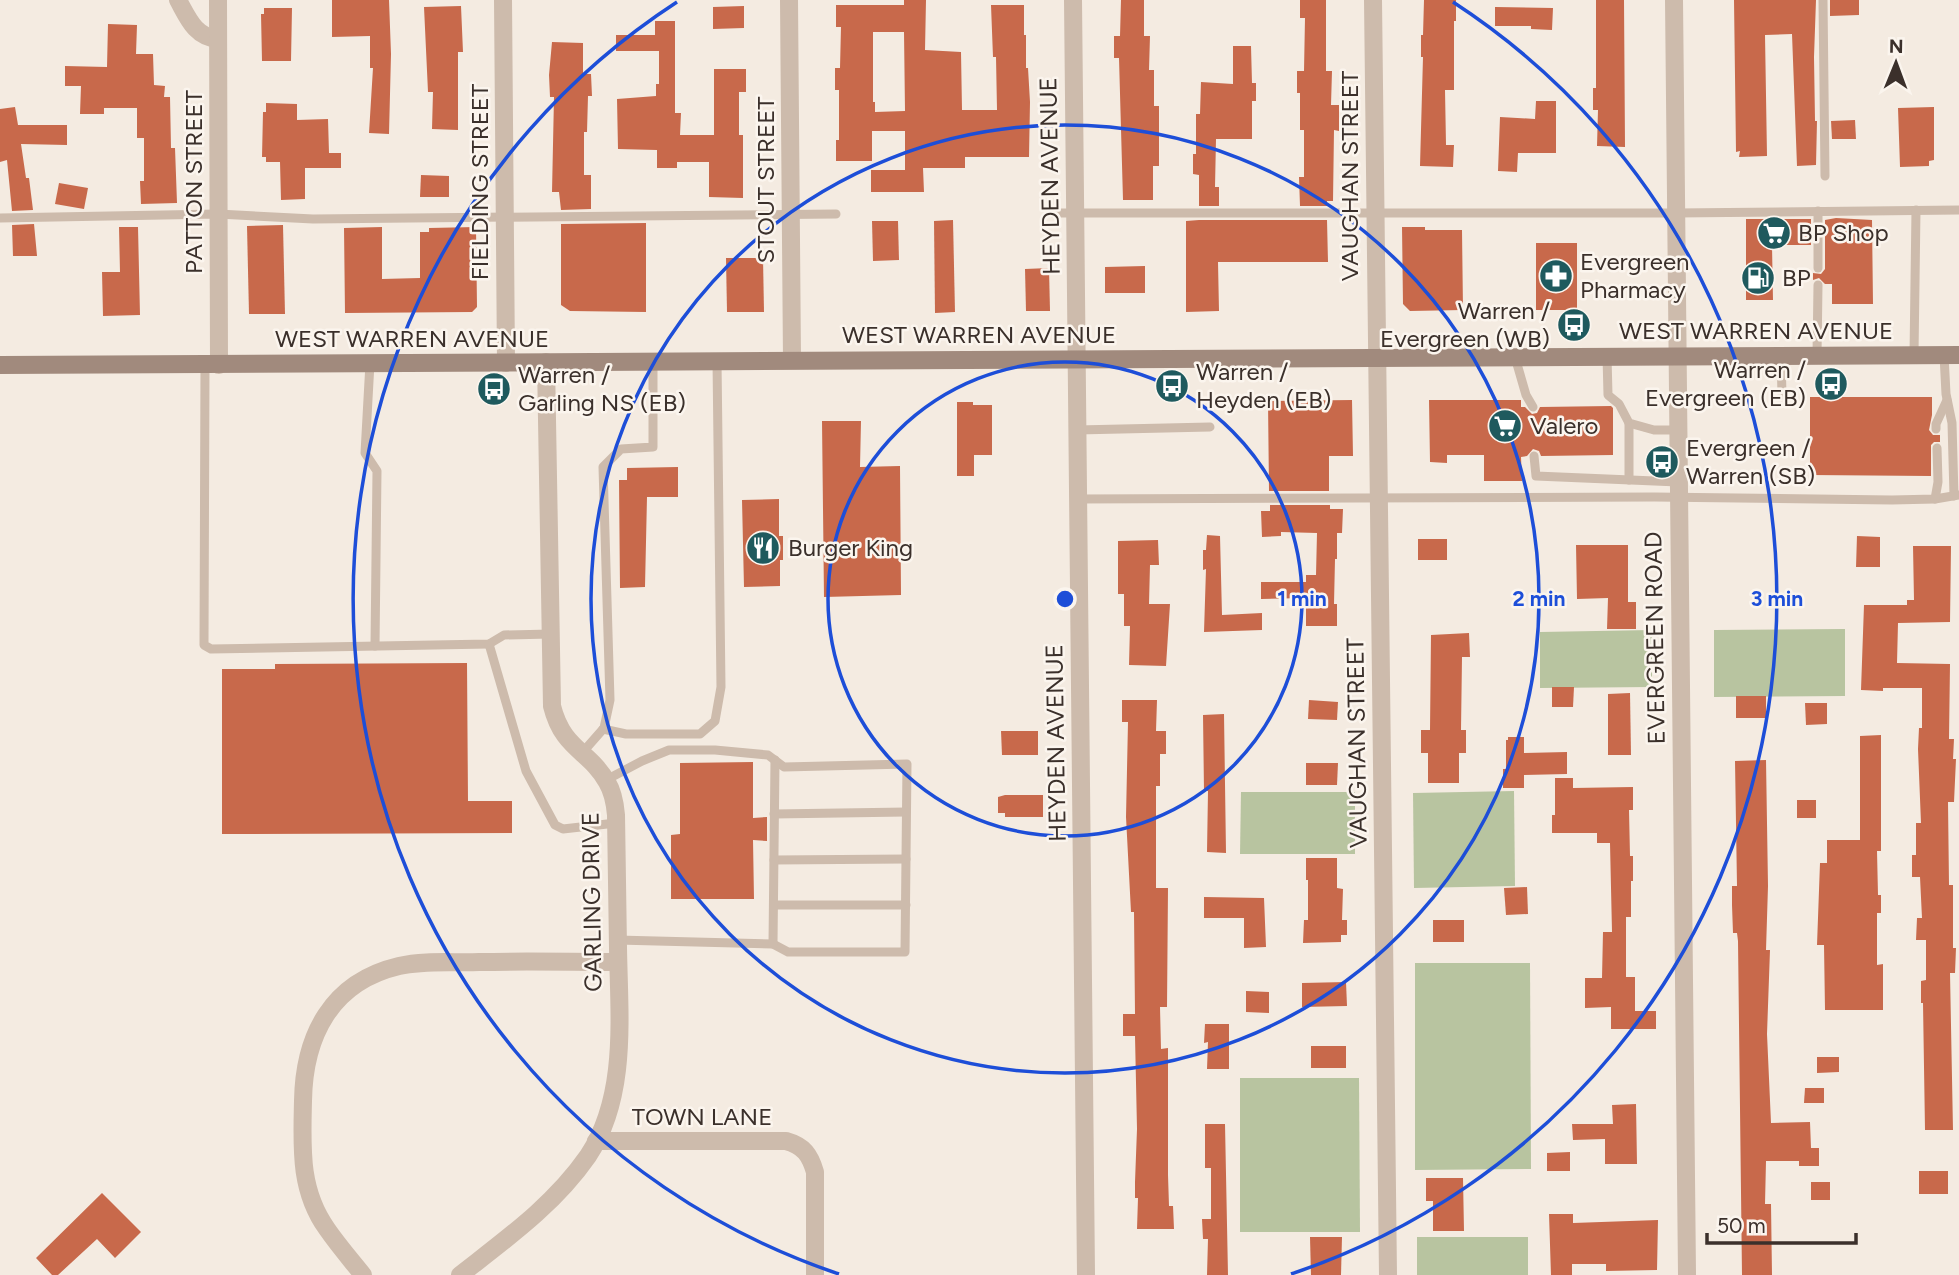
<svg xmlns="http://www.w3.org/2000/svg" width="1959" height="1275" font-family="Figtree,sans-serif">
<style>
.green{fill:#b8c4a0}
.building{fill:#c8694b;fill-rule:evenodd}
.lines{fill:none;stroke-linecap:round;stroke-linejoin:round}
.service{stroke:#cdbbac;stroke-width:9}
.minor{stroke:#cdbbac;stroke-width:18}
.tertiary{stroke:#cdbbac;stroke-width:18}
.secondary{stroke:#a18a7d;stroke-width:18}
.ring{fill:none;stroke:#1d4ed8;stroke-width:3.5}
.labels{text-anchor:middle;stroke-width:5;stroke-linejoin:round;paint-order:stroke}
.street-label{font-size:24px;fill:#3b302b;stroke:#fbf5ee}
.poi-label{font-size:24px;fill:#3b302b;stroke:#fbf5ee;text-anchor:start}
.centre{fill:#1d4ed8;stroke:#fbf5ee;stroke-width:3.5}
.ring-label{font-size:21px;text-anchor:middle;font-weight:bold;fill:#1d4ed8;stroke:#fbf5ee;stroke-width:5;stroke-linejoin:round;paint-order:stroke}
</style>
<rect width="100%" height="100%" fill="#f4ebe1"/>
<g class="green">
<path d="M1845,629v67l-131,1v-67z"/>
<path d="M1652,630v57l-112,1v-56z"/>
<path d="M1514,791l1,95 -101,2 -1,-95z"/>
<path d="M1241,792h114v62h-115z"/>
<path d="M1415,963h115l1,206 -116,1z"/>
<path d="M1240,1078h119l1,154h-120z"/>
<rect x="1417" y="1237" width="111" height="38"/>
</g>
<g class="building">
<path d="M332,0h57l2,54 -2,80 -20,-1 4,-65h-3v-32l-38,1z"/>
<path d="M904,0h22l-1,50 36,2 1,58h35l-1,-53h-3l-2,-52h33v30h2v33h2l2,34 -1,55h-64v11h-42l1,24h-53v-22h34v-39h-33v30h-36v-21h3v-50h-4v-22h5l1,-41h-5v-22h68zM873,32h31l1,79 -30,1v-10h-2z"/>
<path d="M1121,0h23v36h6l-1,34h5v36h5v60h-6v34h-30l-4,-142h-5v-22h6z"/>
<path d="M1300,0h26v71h6l-1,34h8v26l-5,-1 -1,71h-6v5h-27l-1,-29h5v-47h-4v-37h-3v-22h7l1,-53h-5z"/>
<path d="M1424,0h32v21h-2v69h-9l1,55h8l-1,22 -33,-1 3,-109h-2v-22h2z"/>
<path d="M1596,0h28l1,147 -28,-1 1,-36h-5v-22h3z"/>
<path d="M1734,0h82l-2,57 1,64h2l-1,44 -19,1 -5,-132 -27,1 2,121 -28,1 1,-6 -4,1z"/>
<path d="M1830,0h29v15l-29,1z"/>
<path d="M461,6l2,46h-5v78l-26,-1 1,-37h-5l-4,-85z"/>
<path d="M744,6v22l-31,1v-22z"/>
<path d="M1495,7l58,1 -1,22 -21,-1v-3h-36z"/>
<path d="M264,8h28l-1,53h-29l-1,-47h3z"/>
<path d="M655,21h20v92h6l-1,22h34v-66h32v23h-7v43h4v63l-34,-1v-35h-32v6h-20v-18l-39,-1 -1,-50 39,-3v-12h3v-33h-43v-16h39z"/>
<path d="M108,24l29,1 -1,29h17l1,31 11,1 -1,11h6l1,51h4l2,55 -36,1 -1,-23h4v-43h-7v-30h-33v6h-24l1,-28h-16v-20l42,1z"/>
<path d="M552,42l31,1v31h8l1,22h-4l-1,36h-3v43h7v34l-30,1 -2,-18h-7l2,-95h-4l-1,-22z"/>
<path d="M1233,46h18l1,37h4v18h-4v38h-36l-1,48h4v19h-20v-31l-6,-1v-20h3v-40h4l1,-32 32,2z"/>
<path d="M1536,101h20v52h-38l-1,19 -19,-1 2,-54 35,2z"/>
<path d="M266,103l31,1v16l31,-1 1,34h12v15h-36v31l-24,1 -1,-38h-14v-5h-4l1,-45h3z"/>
<path d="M15,107l3,18h49v20l-46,-1 5,34h3l4,32 -21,1 -5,-51 -7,2v-53z"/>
<path d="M1934,107v53l-5,1v5l-29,1 -2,-59z"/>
<path d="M1855,120l1,19h-24l-1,-18z"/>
<path d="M421,175l28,1v21h-29z"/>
<path d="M59,183l29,5 -4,21 -29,-5z"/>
<path d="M1836,218l36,2 1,84h-41v-20h-7l-6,-6 -6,2v-7l8,1 4,-5v-49z"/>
<path d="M1746,219h65v26h-39l1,55h-27z"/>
<path d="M953,220l2,92 -20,1 -1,-92z"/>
<path d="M1199,220h128l1,42h-110l1,49 -33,1v-91z"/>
<path d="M872,221h26l1,39 -26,1z"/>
<path d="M646,223v89l-76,-1 -9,-6v-81z"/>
<path d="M34,224l3,32h-24l-1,-31z"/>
<path d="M283,225l2,89h-36l-2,-88z"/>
<path d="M119,227h19l2,88 -37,1 -1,-44h18z"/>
<path d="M382,227v52l38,-1v-46h9v-4l47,-1 1,80 -5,5 -127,1 -1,-85z"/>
<path d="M1402,227h23v3h37l1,80 -53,1 -7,-7z"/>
<rect x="1536" y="243" width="41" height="67"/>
<path d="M726,258h37l1,54h-37z"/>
<path d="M1145,266v27h-40v-26z"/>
<path d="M1049,268l1,43h-24l-1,-42z"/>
<path d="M1810,397h122v18l-3,15 4,5h7v7h-6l-3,3v31l-121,-1z"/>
<path d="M1352,400l1,56h-24v35h-60l-1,-90z"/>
<path d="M1429,400h92v7h4l7,7 5,-1 3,-6 71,-1 2,2v47l-72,1 -2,-5 -6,-2 -6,7 -6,1 1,24h-38v-26h-37v8l-17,-1z"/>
<path d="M957,402h16v3h19v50h-18v21h-17z"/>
<path d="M822,421h39l-1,46 40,-1 1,129 -77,2z"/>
<path d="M678,467v30h-31l-2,90 -25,1 -1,-108h8v-12z"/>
<path d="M779,499v37h4v24h-3v26l-36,1 -2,-87z"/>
<path d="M1270,505h60v4h13l-1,24h-5v26h-2l-1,45h3v22h-31v-28l-45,1v-17h45v-7h10l1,-42 -36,-1v4l-19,1 -1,-26h9z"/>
<path d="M1207,535l13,1 2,79 40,-2v17l-58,2 2,-63 -3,1v-20h3z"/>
<path d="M1857,536l23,1v30h-24z"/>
<rect x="1418" y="539" width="29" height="21"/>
<path d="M1158,540l1,25h-9l-1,39h21l-4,62 -37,-1 1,-39h-6v-32h-6v-53z"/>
<path d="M1576,545h52v57h8v27h-29l1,-31 -31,1z"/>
<path d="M1913,546h38l-1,76 -52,1 -1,40 53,1 -1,75h5l-1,20h3l-2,43h-6l1,83h4v63h3l-1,25h-5l3,157h-28l-2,-127h-2v-22l5,-1v-40h-10l1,-22h5l-2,-41h-8v-22h4v-32h5l-3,-74 1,-21h3v-40h-39v3l-22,-1 3,-85h43v-5h7z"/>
<path d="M1469,633l1,24h-8l-1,73h5v23h-7v30h-31v-30h-7v-23h9l1,-95z"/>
<path d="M467,663l1,138h44v32l-290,1v-165h53v-5z"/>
<path d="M1552,687h22l-1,20h-21z"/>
<path d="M1630,693l1,62h-23v-61z"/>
<rect x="1736" y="696" width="30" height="22"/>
<path d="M1122,700h35l-1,31h10v23h-6v32h-4v102h12l-1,119h-7l1,42 7,-1v127l1,31h4l1,23h-37l1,-31h-3v-16l2,-53 -2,-93h-12v-22h12l-1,-102h-3l-5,-95 2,-95h-6z"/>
<path d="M1309,700l29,2 -1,18 -29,-1z"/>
<path d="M1805,703h22v21l-21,1z"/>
<path d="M1224,714l2,139 -19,-1 1,-61h-4l-1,-76z"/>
<path d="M1001,731h37v24h-36z"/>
<path d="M1881,735v116h-4l1,44h3v18h-4v52l6,-1v46h-58l-1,-65h-7l3,-82h7v-23h33v-104z"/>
<path d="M1508,737h16v16l43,-1v22l-43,1v13h-21v-19h3v-29h2z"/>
<path d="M1766,760l2,126 -2,64h4l-3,84 4,89 39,-1 1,26h8v18h-20v-5h-33l-1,43h6l1,71h-30l-4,-334 -1,-8h-4l-1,-28v-19h5l-2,-125z"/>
<path d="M753,762v56l14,-1v24l-14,-1 1,59h-83v-64l9,-1v-71z"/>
<path d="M1306,763h32l-1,22h-31z"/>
<path d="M1555,778h18v10l60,-1v23h-4l1,46h3v25h-2v36h-5v60h9v34h21v18h-45v-22l-26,1v-30h17l1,-46h9l-2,-89h-13v-10h-45v-18h3z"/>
<path d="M1005,795h38v22h-38v-4h-7v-16z"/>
<rect x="1797" y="800" width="19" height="18"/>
<path d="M1306,858h31v30l6,1 -1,31h5v15h-6v7l-38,1 1,-23h4v-40h-2z"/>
<path d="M1527,887l1,27 -22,1 -2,-27z"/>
<path d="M1204,897l60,1 2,49 -22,1v-30h-40z"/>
<rect x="1433" y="920" width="31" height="22"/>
<path d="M1346,982l1,24 -45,1v-24z"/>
<path d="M1246,991l23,1v21l-23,-1z"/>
<path d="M1205,1024h24v45h-22l1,-27 -4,1z"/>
<rect x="1311" y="1046" width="35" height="22"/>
<path d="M1817,1057h22v15l-22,1z"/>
<path d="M1805,1088h19v15h-20z"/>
<path d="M1636,1104l1,60h-32v-25l-32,1 -1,-16h41l-1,-19z"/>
<path d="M1205,1124h20l3,151h-21l1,-36h-5l-1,-20h9v-51h-6z"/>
<path d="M1570,1152v19h-23v-18z"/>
<rect x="1919" y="1171" width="29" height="23"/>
<path d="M1426,1178h37l1,53h-31v-30h-7z"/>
<rect x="1811" y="1182" width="19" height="18"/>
<path d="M102,1193l39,39 -26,26 -18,-19 -39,36h-6l-16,-17z"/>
<path d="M1549,1214h24v9l85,-3 -1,50 -51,1v-7h-34v11h-21z"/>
<path d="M1310,1237h32l-1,38h-30z"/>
</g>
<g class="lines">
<g class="service">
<path d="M1823,0l2,176"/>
<path d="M1053,213h623l283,-3"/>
<path d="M0,218l218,-4 95,5 523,-5"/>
<path d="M1818,268v-57"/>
<path d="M1817,355l1,-70"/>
<path d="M1914,355l2,-145"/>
<path d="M1944,355l2,39 6,29 2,73"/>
<path d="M1607,356l1,39 11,9 10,19 25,7h24"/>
<path d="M1781,356l1,39"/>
<path d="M1515,357l11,38 7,12"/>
<path d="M370,363l-5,90 12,18 -2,175"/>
<path d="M205,365l-1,280 7,4 278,-5 15,-9 47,-1"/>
<path d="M1936,429v-5l11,-24"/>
<path d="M1077,430l133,-3"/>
<path d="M1534,456l2,20 142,6"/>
<path d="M1629,480v-57"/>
<path d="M1078,499l576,-2 238,3 43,-1 24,-4"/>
<path d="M1935,499l3,-17 -1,-34"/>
<path d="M489,644l37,127 29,54 8,4 53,-6"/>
<path d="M603,729l23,5h74l15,-13 6,-34 -4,-326"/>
<path d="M582,753l22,-25 6,-28 -7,-233 18,-18 32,-2v-86"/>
<path d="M606,780l36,-19 27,-11h46l53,5 16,12 123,-3 -2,188h-117l-15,-8 -156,-4"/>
<path d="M774,814l132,-2"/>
<path d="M774,860l132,-1"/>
<path d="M774,905h132"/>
<path d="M773,944l2,-184"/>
</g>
<g class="minor">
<path d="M178,0c10,18 17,37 40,39"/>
<path d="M218,0l1,365"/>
<path d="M503,0l3,363"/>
<path d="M789,0l3,360"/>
<path d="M1073,0l13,1275"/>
<path d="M1373,0l15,1275"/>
<path d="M596,1141h190c18,5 24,14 29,31v103"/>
<path d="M363,1275c-12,-15 -25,-30 -36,-46 -28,-39 -25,-82 -24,-128 1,-65 28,-119 96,-135 26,-6 54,-3 80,-4 46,-1 93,0 139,0"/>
<path d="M460,1275c46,-36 94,-70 128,-119 40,-60 31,-140 30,-208 -1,-44 -1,-89 -2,-133 -1,-12 -3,-23 -9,-33 -18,-32 -44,-32 -55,-76l-6,-344"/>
</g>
<path class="tertiary" d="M1674,0l13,1275"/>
<path class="secondary" d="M0,365l1959,-10"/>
</g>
<g class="ring">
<circle cx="1065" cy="599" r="237"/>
<circle cx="1065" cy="599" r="474"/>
<path d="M839 1274A712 712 0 0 1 677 2M1453 2A712 712 0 0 1 1291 1274"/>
</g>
<defs>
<g id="supermarket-disc" transform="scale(1.75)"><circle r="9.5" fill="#1f5a5e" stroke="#fbf5ee"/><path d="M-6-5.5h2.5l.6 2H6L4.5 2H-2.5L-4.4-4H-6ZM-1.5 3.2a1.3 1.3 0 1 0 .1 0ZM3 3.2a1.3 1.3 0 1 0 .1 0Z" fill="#fff"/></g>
<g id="pharmacy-disc" transform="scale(1.75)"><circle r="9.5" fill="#1f5a5e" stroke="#fbf5ee"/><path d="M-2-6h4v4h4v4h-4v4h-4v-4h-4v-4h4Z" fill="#fff"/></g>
<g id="fuel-disc" transform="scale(1.75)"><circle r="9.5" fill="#1f5a5e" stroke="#fbf5ee"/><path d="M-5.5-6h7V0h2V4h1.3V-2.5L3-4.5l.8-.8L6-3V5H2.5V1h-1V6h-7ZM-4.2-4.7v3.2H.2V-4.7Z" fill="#fff"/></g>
<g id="bus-disc" transform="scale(1.75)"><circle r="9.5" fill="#1f5a5e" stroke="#fbf5ee"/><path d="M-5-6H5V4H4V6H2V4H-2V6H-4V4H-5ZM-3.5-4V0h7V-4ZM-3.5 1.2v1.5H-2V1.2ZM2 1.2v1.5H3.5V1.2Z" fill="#fff"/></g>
<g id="restaurant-disc" transform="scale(1.75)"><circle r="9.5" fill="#1f5a5e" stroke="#fbf5ee"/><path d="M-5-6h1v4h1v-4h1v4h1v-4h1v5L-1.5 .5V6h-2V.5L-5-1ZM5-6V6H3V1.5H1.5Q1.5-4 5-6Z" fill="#fff"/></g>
</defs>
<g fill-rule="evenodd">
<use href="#supermarket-disc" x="1774" y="233"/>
<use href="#pharmacy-disc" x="1556" y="276"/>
<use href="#fuel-disc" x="1758" y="278"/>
<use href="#bus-disc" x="1574" y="325"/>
<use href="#bus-disc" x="1831" y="384"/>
<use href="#bus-disc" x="1172" y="386"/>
<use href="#bus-disc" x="494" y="389"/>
<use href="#supermarket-disc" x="1505" y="426"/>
<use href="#bus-disc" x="1662" y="462"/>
<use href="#restaurant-disc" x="763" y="548"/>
</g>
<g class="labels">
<g class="street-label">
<text transform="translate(1050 176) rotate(-91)" y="8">HEYDEN AVENUE</text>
<text transform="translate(1350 176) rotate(-90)" y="8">VAUGHAN STREET</text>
<text transform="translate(766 180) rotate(-90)" y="8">STOUT STREET</text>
<text transform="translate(194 182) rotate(-90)" y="8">PATTON STREET</text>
<text transform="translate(480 182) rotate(-90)" y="8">FIELDING STREET</text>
<text x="1756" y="339">WEST WARREN AVENUE</text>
<text x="979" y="343">WEST WARREN AVENUE</text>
<text x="412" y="347">WEST WARREN AVENUE</text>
<text transform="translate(1655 638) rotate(-91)" y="8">EVERGREEN ROAD</text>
<text transform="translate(1056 743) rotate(-91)" y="8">HEYDEN AVENUE</text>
<text transform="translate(1357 743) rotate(-91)" y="8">VAUGHAN STREET</text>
<text transform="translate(592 902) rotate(-91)" y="8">GARLING DRIVE</text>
<text x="702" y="1125">TOWN LANE</text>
</g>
<g class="poi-label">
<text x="1798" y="241">BP Shop</text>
<text x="1580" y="270">Evergreen<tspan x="1580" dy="28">Pharmacy</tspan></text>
<text x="1782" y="286">BP</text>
<text x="1550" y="319" text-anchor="end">Warren /<tspan x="1550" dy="28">Evergreen (WB)</tspan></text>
<text x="1806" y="378" text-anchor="end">Warren /<tspan x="1806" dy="28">Evergreen (EB)</tspan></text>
<text x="1196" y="380">Warren /<tspan x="1196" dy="28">Heyden (EB)</tspan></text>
<text x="518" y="383">Warren /<tspan x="518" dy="28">Garling NS (EB)</tspan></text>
<text x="1530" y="434">Valero</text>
<text x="1686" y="456">Evergreen /<tspan x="1686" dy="28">Warren (SB)</tspan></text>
<text x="788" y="556">Burger King</text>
</g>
</g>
<circle cx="1065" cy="599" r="10" class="centre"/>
<g class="ring-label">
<text x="1302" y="606">1 min</text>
<text x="1539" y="606">2 min</text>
<text x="1777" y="606">3 min</text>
</g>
<g transform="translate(1896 63) rotate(1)" stroke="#fbf5ee" stroke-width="5" paint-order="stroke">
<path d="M0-5L12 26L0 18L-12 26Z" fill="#3b302b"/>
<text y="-10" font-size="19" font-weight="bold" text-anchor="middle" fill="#3b302b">N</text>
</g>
<path d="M1707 1233v10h149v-10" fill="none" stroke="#3b302b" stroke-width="3.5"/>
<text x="1717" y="1233" font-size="21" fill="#3b302b" stroke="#fbf5ee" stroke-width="5" paint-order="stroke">50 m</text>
</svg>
